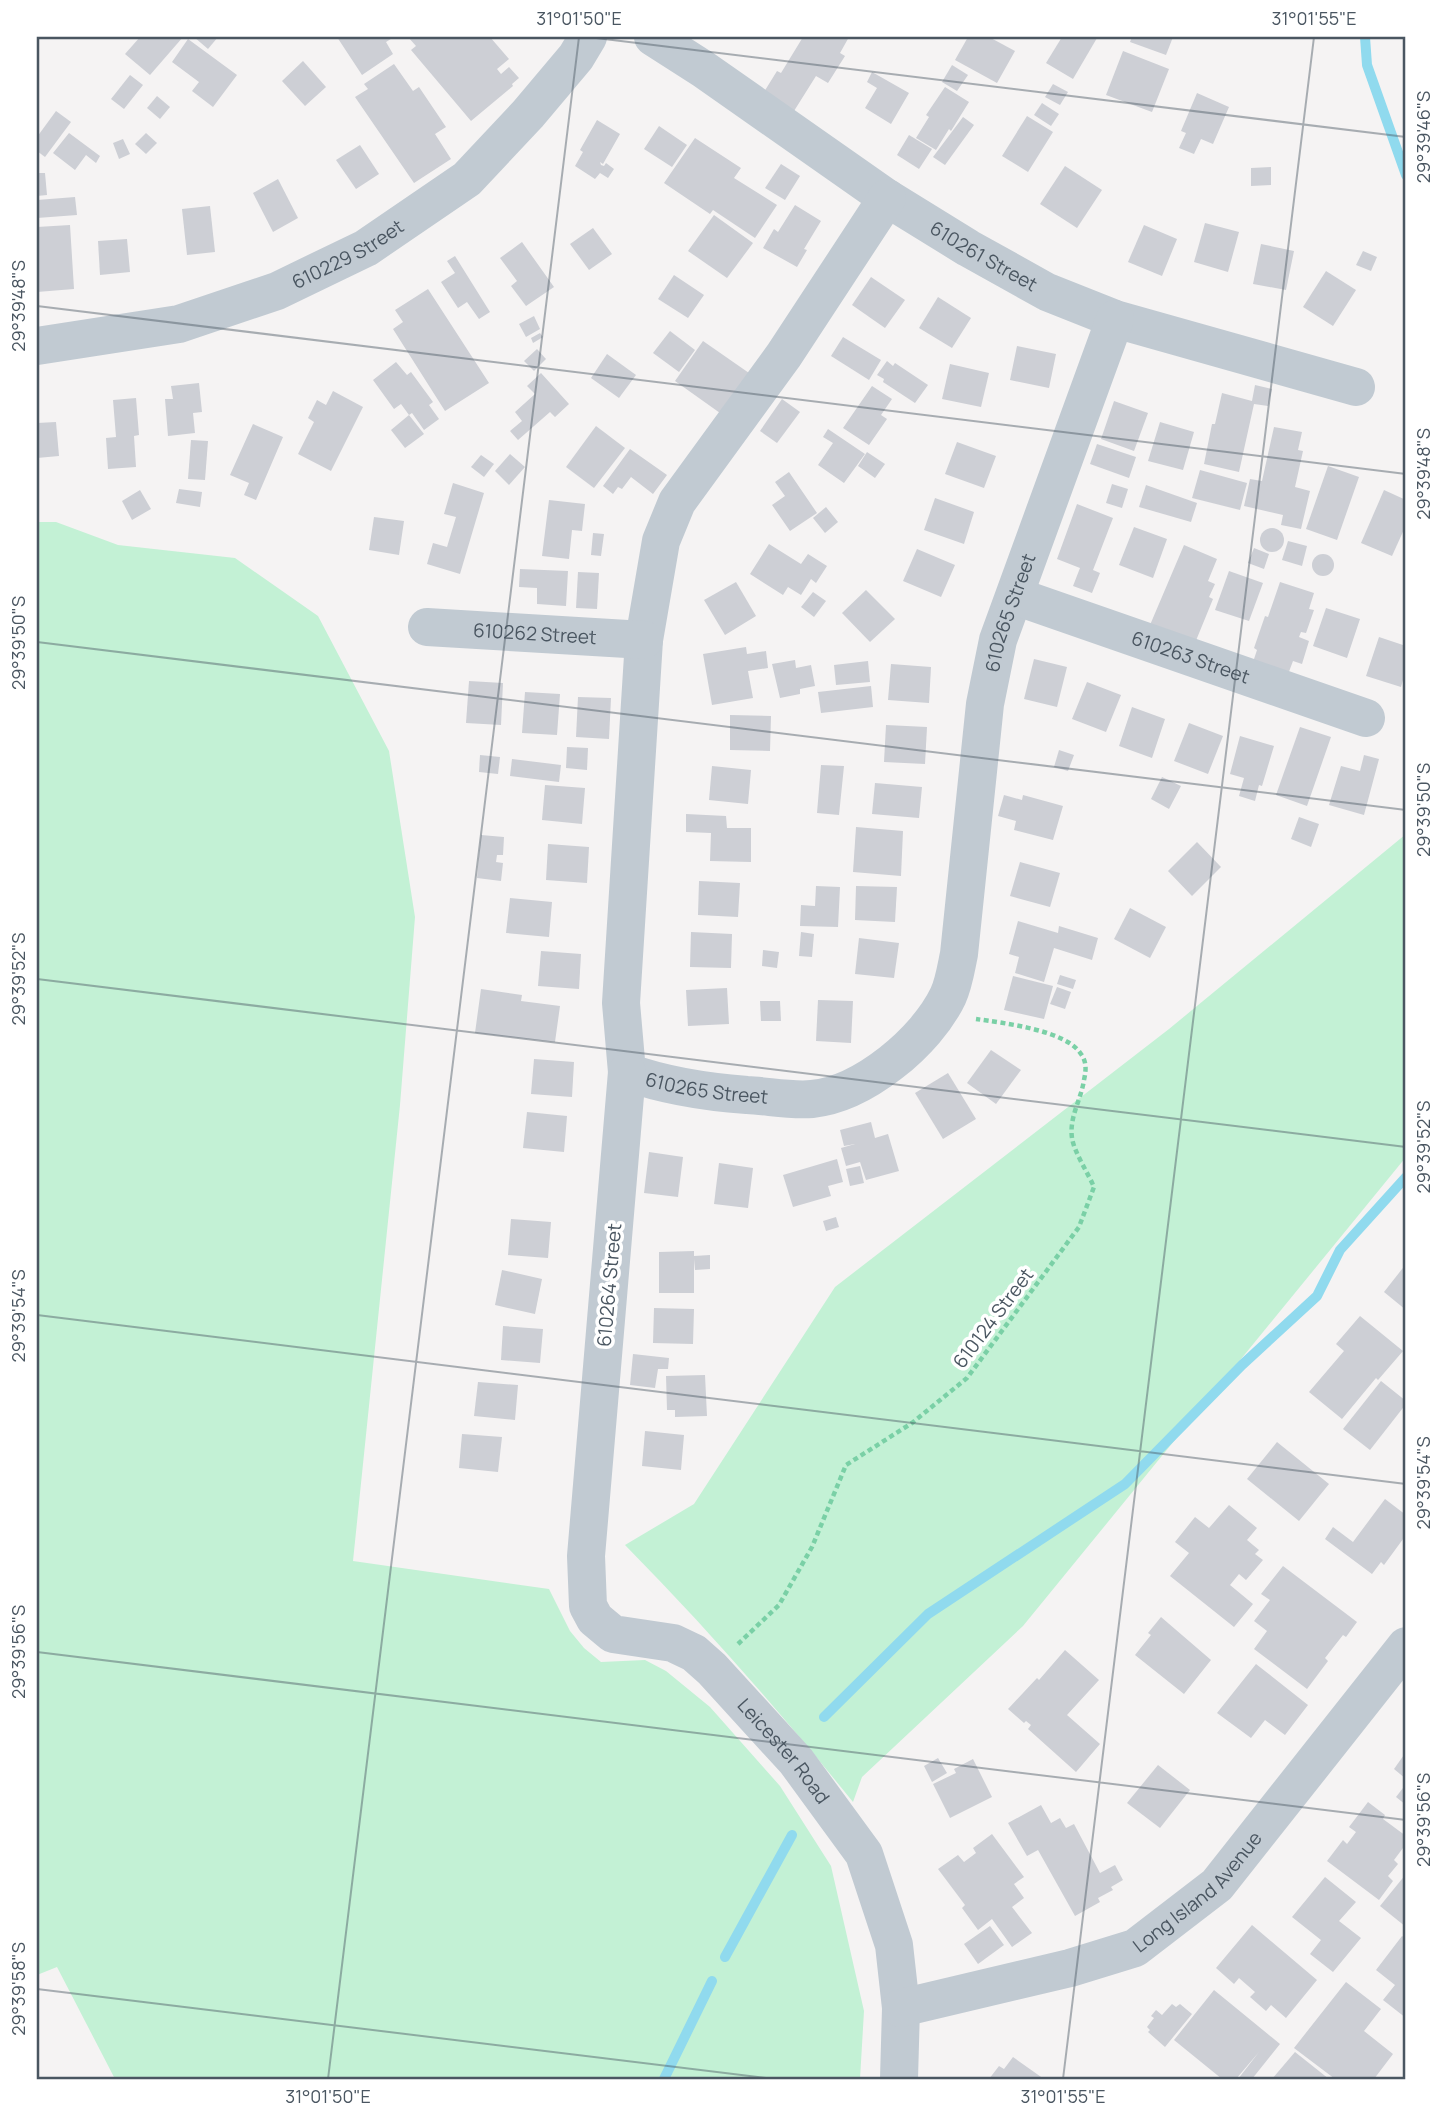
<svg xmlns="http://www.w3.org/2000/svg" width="1443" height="2116" font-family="Manrope,sans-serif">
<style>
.green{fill:#c3f1d5}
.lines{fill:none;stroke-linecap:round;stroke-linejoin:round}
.stream{stroke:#90daee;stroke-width:10}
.building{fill:#cdcfd5}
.path{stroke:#7ad0a6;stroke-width:4.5;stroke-dasharray:5 3.5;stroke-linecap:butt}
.minor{stroke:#c1cad2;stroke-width:38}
.ticks{fill:none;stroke:#4a5661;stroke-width:2;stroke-opacity:0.45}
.labels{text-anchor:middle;stroke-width:7;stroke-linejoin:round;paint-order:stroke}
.street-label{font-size:19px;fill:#4a5661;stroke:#fff}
.neatline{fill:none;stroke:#4a5661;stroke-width:2.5}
.ticks-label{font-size:18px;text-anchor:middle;fill:#4a5661}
</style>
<rect width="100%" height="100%" fill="#f5f3f3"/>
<g class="green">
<path d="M37,522h19l62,23 117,13 83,58 71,135 26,166 -15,188 -47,456 196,28 21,42 14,17 17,14 44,-2 21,11 44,36 70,79 51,80 33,145 -4,68h-745l-58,-112 -20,8z"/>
<path d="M1406,834v323l-383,469 -161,151 -9,25c-72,-89 -147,-175 -228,-257l69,-41 141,-217 334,-258z"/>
</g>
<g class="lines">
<g class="stream">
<path d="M1365,37l2,28 39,110"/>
<path d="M824,1717l104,-103 197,-130 117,-119 75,-69 23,-46 66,-73"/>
<path d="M725,1957l67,-122"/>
<path d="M664,2079l48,-98"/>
</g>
</g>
<g class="building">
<path d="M140,37h43l-33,38 -25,-21z"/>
<path d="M194,37h24l-10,12z"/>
<path d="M337,37h57l-8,5 7,12 -31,21z"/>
<path d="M408,37h82l19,22 -12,10 4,5 8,-7 10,11 -7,6 1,2 -42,35 -60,-71 5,-4z"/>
<path d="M803,37h46l-9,16 5,3 -17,27 -12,-7 -22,35 -30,-19 13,-21 4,2z"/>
<path d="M968,37h21l26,14 -18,32 -42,-23z"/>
<path d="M1062,37l35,1 -24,41 -27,-16z"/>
<path d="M1132,37h41l-7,18 -36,-13z"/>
<path d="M188,39l49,36 -24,32 -21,-16 7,-9 -27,-20z"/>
<path d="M1123,51l46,18 -17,43 -46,-17z"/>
<path d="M303,61l23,26 -21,19 -23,-25z"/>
<path d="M394,64l19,27 6,-4 27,40 -11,7 16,25 -37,24 -59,-86 13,-8 -4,-5z"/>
<path d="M952,65l16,10 -11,16 -15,-9z"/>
<path d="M872,72l37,21 -18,31 -26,-16 12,-20 -10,-6z"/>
<path d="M130,75l13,10 -19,24 -13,-10z"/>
<path d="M1053,84l15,8 -8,13 -15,-8z"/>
<path d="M945,87l24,15 -18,29 -2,-2 -13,21 -20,-12 13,-21 -3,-2z"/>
<path d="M1197,93l32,14 -16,37 -12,-5 -7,15 -15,-6 7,-15 -5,-2z"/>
<path d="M157,96l13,11 -10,12 -13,-11z"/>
<path d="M1042,103l17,11 -8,12 -17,-11z"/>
<path d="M56,111l15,11 -26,35 -8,-6v-14z"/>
<path d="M1027,116l26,16 -25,40 -26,-16z"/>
<path d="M963,117l11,8 -29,40 -12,-8z"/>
<path d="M597,120l23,14 -17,30 -3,-2 1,3 3,1 2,-3 8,6 -6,9 -8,-5 -5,6 -20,-13 8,-14 -3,-2z"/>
<path d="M659,126l28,19 -15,22 -28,-18z"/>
<path d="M69,133l31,23 -4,7 -10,-8 -11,15 -22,-17z"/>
<path d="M146,133l11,10 -11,11 -11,-10z"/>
<path d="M909,135l23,14 -13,20 -22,-14z"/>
<path d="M695,138l46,30 -7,10 43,27 -22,33 -42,-28 -3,4 -46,-31z"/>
<path d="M123,139l7,15 -11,5 -6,-16z"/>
<path d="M360,145l19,29 -23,15 -20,-29z"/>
<path d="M781,164l19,12 -15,24 -20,-12z"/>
<path d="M1065,166l37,24 -25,38 -37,-24z"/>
<path d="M1271,167v18l-20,1v-18z"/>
<path d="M37,173h8l2,22 -10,1z"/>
<path d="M278,179l20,39 -25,14 -20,-39z"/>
<path d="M75,197l2,18 -40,3v-18z"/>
<path d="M795,205l26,16 -17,28 3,1 -10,17 -34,-19 11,-19 4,3z"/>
<path d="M210,206l5,46 -28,3 -5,-46z"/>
<path d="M714,215l39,28 -26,35 -39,-27z"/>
<path d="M1205,223l34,9 -11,40 -34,-10z"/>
<path d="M70,225l4,64 -37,3v-65z"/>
<path d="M1144,225l33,14 -15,37 -34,-14z"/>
<path d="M593,228l19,26 -23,16 -19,-26z"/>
<path d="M127,239l3,33 -30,3 -2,-34z"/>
<path d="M522,242l32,45 -28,19 -15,-20 6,-5 -17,-23z"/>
<path d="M1261,244l33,7 -8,39 -33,-6z"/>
<path d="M1363,251l14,6 -6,14 -15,-6z"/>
<path d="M455,256l35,56 -11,7 -12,-17 -9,6 -17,-26 14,-9 -8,-12z"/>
<path d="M1326,271l30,19 -23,36 -30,-19z"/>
<path d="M674,275l30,20 -16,23 -30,-19z"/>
<path d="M871,277l34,23 -20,28 -33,-23z"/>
<path d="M428,289l61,94 -44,28 -52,-82 10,-7 -8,-12z"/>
<path d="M938,297l33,21 -19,30 -33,-20z"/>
<path d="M534,316l6,13 -14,8 -7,-13z"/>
<path d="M670,331l25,19 -16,22 -26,-19z"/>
<path d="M540,333l3,4 -10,6 -2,-5z"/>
<path d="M843,337l38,23 -12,20 -38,-24z"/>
<path d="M703,341l46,32 -29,40 -45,-32z"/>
<path d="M1017,346l39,8 -7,34 -39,-8z"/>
<path d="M537,349l9,10 -12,12 -10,-10z"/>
<path d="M607,354l29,21 -17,23 -28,-20z"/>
<path d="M887,361l6,5 2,-3 33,22 -13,18 -32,-21 1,-3 -7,-4z"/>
<path d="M396,362l11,13 4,-3 22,30 -4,3 10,14 -15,11 -12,-17 -3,2 -8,-11 -7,5 -21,-29z"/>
<path d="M950,364l39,9 -8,34 -39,-8z"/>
<path d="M541,373l28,31 -14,13 -5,-5 -32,28 -8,-9 12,-10 -7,-9 20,-18 -8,-8z"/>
<path d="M199,383l3,29 -9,1 2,20 -27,3 -3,-37h8l-2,-13z"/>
<path d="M1255,385l17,4 -4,17 -14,-2 -15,68 -35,-8 8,-40h3l7,-31 30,8z"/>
<path d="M872,386l20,13 -11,16 6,4 -18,26 -26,-17z"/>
<path d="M333,391l30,16 -32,64 -33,-17 16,-32 -6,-4 9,-18 9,5z"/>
<path d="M136,398l3,37 -5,1 2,31 -28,2 -2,-31 10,-1 -3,-37z"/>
<path d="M782,399l18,13 -23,31 -17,-12z"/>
<path d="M1114,401l34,12 -14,38 -33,-12z"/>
<path d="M409,415l15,19 -19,14 -14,-18z"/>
<path d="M56,422l3,34 -22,2v-35z"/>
<path d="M1160,422l34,10 -11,38 -35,-9z"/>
<path d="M253,424l30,13 -27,63 -12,-5 5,-12 -19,-8z"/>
<path d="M596,426l29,22 -31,40 -28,-21z"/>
<path d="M1274,427l28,5 -4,18 5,1 -8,36 15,4 -9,38 -20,-4 2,-10 -39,-9 6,-27 12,2z"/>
<path d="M828,429l37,25 -21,29 -26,-18 15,-22 -10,-6z"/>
<path d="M191,440l17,1 -3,39 -17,-1z"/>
<path d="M957,442l39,14 -12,32 -39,-14z"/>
<path d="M1097,444l39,13 -7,21 -39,-14z"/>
<path d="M630,449l37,26 -14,19 -22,-17 -9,12 -4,-2 -5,7 -10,-8z"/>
<path d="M867,452l18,12 -10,14 -17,-12z"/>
<path d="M510,454l15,13 -16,18 -14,-14z"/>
<path d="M481,455l13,9 -10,13 -13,-10z"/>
<path d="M1328,466l31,11 -22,63 -31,-11z"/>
<path d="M1200,470l47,13 -7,27 -48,-12z"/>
<path d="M789,472l28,41 -27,18 -18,-26 13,-9 -10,-14z"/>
<path d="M453,483l31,10 -24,81 -33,-10 6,-21 14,4 9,-30 -12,-3z"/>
<path d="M1112,484l16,5 -6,19 -16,-5z"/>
<path d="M1146,485l51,18 -6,19 -52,-15z"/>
<path d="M179,489l23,3 -2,15 -24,-4z"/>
<path d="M140,490l11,19 -19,11 -10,-19z"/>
<path d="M1384,490l22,10v25l-14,31 -31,-13z"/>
<path d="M935,498l39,14 -10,32 -40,-14z"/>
<path d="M549,500l36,4 -3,27 -10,-1 -3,29 -27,-3z"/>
<path d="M1077,504l36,14 -20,52 7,3 -8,20 -19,-7 7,-18 -23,-9z"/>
<path d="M826,507l12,15 -13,11 -12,-15z"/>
<path d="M374,517l30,4 -5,34 -30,-5z"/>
<path d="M1134,527l33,12 -14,39 -34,-13z"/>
<circle cx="1272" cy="540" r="12"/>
<path d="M593,533l11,1 -3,22 -10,-1z"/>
<path d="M1288,541l19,5 -5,20 -20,-6z"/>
<path d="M769,544l32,20 7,-10 19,12 -11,17 -5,-4 -10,16 -13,-8 -5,8 -33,-21z"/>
<path d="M1184,545l33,14 -9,22 7,3 -6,13 4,2 -18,44 -45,-18z"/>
<path d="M1254,548l15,6 -5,15 -16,-6z"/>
<path d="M917,549l38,16 -14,32 -38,-16z"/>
<circle cx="1323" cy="565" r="11"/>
<path d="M520,569l48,2 -2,35 -29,-2v-16l-18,-1z"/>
<path d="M1229,571l34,12 -14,38 -34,-11z"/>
<path d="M578,572l21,1 -2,36 -21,-1z"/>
<path d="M736,582l20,34 -31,19 -21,-35z"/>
<path d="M1280,582l34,11 -5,16 5,1 -8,23 -5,-1 -2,5 10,4 -7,23 -9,-3 -6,16 -35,-12 5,-15 -3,-2 11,-32 3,1z"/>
<path d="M866,590l29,29 -25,23 -28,-29z"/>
<path d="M813,592l13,9 -12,16 -13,-10z"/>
<path d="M1326,608l34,11 -13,39 -34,-12z"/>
<path d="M1379,637l27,9v23l-5,18 -35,-11z"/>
<path d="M746,647l1,7 19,-3 2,17 -20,3 5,27 -41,7 -9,-51z"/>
<path d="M1034,659l33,8 -10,40 -33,-8z"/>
<path d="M795,660l1,8 15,-3 4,21 -15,3v5l-20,4 -8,-34z"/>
<path d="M868,661l2,21 -34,3 -2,-20z"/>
<path d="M891,664l40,3 -2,36 -41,-3z"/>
<path d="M469,681l34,2 -2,42 -35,-2z"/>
<path d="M1087,682l34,13 -15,37 -34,-13z"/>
<path d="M871,686l2,21 -52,6 -3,-21z"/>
<path d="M525,692l35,2 -3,41 -35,-2z"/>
<path d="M578,697l33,1 -2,41 -33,-2z"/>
<path d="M1132,707l33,12 -13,39 -33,-12z"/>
<path d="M730,715l41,1 -1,35 -40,-1z"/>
<path d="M1189,723l34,13 -15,38 -34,-13z"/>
<path d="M886,725l41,2 -2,37 -41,-2z"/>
<path d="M1300,727l31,10 -24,69 -31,-11z"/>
<path d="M1240,736l34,10 -12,40 -3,-1 -4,16 -16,-5 5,-18 -14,-4z"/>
<path d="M567,747l21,1 -1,22 -21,-2z"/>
<path d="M1059,750l15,5 -6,16 -14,-4z"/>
<path d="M480,755l20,2 -2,17 -19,-2z"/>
<path d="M1364,755l15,4 -15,56 -35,-10 12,-39 19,5z"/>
<path d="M512,759l49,6 -2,17 -49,-6z"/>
<path d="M821,765l23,1 -5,49 -22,-2z"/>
<path d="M712,766l39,4 -3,34 -39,-4z"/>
<path d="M1162,777l19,9 -12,23 -18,-10z"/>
<path d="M875,783l47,4 -3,31 -47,-4z"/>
<path d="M545,785l40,3 -3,36 -40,-4z"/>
<path d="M1004,795l18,5 1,-5 40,11 -10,34 -39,-10 2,-9 -18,-5z"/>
<path d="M686,814l40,2 1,12h24v34l-41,-1 1,-28 -25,-1z"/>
<path d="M1299,817l20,7 -8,23 -20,-8z"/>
<path d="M856,827l47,4 -2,45 -48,-4z"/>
<path d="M481,835l23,2 -1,18h-6l-1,7 7,1 -2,18 -24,-3z"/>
<path d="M1197,842l24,25 -29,29 -24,-25z"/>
<path d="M548,844l41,3 -2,36 -41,-3z"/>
<path d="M1020,862l40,11 -10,34 -40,-11z"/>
<path d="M699,881l41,2 -2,34 -40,-2z"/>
<path d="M816,886l24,1 -2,40 -38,-1 1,-21 14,1z"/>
<path d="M856,886l41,1 -2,35 -40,-2z"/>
<path d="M510,898l42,4 -3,35 -43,-4z"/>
<path d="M1130,908l36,19 -16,31 -36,-19z"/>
<path d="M1018,921l40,12 1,-7 39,12 -6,22 -38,-12 -10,34 -29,-9 4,-16 -10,-3z"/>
<path d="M691,932l41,2 -1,34 -41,-1z"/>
<path d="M801,932l13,2 -2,23 -13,-1z"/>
<path d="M859,938l40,5 -5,35 -39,-4z"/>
<path d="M763,950l16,2 -2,16 -15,-2z"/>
<path d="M541,951l40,3 -2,35 -41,-3z"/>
<path d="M1060,975l16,5 -3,9 -16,-5z"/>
<path d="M1013,976l40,10 -9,33 -40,-9z"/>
<path d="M1057,987l14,5 -6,17 -15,-5z"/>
<path d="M727,988l2,36 -41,2 -2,-36z"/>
<path d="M481,989l41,6 -1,6 39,5 -5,36 -80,-9z"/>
<path d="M818,1000l35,1 -2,42 -35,-2z"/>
<path d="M760,1001h20l1,20h-20z"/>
<path d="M991,1050l30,20 -25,34 -29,-21z"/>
<path d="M534,1059l40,3 -2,35 -41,-3z"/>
<path d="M948,1073l28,46 -33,20 -28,-46z"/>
<path d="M527,1112l40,4 -3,36 -41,-4z"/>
<path d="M871,1122l4,16 13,-4 11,37 -33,9 -6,-18 -14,4 -5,-18 14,-4 -11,2 -4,-16z"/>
<path d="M649,1152l34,5 -5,40 -34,-4z"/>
<path d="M837,1159l6,23 -15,4 3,10 -38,11 -10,-32z"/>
<path d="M719,1163l34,5 -5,40 -34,-4z"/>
<path d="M860,1166l4,17 -14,3 -4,-17z"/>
<path d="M836,1217l3,10 -13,4 -3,-10z"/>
<path d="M511,1219l40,3 -3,36 -40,-3z"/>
<path d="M694,1251v5l16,-1v14l-15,1 -1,-11v34h-35v-41z"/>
<path d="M1406,1264v46l-22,-18z"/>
<path d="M502,1270l40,9 -7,35 -40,-9z"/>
<path d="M654,1308l40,1 -1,35 -40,-1z"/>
<path d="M1360,1316l43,35 -25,29 -2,-2 -34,41 -33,-27 35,-41 -8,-7z"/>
<path d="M503,1326l40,3 -3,34 -39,-3z"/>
<path d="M633,1354l36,4 -1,11h-10l-3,19 -25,-3z"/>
<path d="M705,1375l2,41 -32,1v-7h-8l-1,-34z"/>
<path d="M1381,1381l25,20v3l-36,46 -27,-21z"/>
<path d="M478,1382l40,3 -3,35 -41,-4z"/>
<path d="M645,1431l39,4 -3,35 -39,-4z"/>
<path d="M462,1434l40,3 -4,35 -39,-4z"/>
<path d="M1277,1442l52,42 -30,37 -52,-42z"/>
<path d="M1385,1499l21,16v20l-22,30 -3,-3 -9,12 -47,-35 8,-12 20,15z"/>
<path d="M1229,1505l28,23 -10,12 12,10 -4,4 8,6 -17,20 -7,-6 -9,11 23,19 -19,23 -64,-51 19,-23 -14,-11 20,-25 14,11z"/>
<path d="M1283,1566l74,56 -11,15 -3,-2 -18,23 3,3 -21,28 -53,-40 13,-18 -13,-10 16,-21 -9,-6z"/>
<path d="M1161,1617l50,43 -27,34 -49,-39 16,-20 -3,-2z"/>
<path d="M1065,1650l34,30 -32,35 33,29 -24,28 -48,-43 3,-4 -5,-4 -2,2 -16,-14 29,-31 2,2z"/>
<path d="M1256,1664l52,41 -23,30 -20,-15 -14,18 -34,-25z"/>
<path d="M1406,1752v27l-12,-10z"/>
<path d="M938,1758l9,15 -15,9 -8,-16z"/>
<path d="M973,1759l19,38 -42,21 -17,-34 23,-11 -2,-4z"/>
<path d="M1158,1765l32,25 -30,38 -33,-25z"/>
<path d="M1406,1784v21l-10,-8z"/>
<path d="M1368,1802l17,13 -2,4 23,17v8l-12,16 4,4 -10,12 5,5 -14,19 -52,-39 16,-21 4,4 9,-12 -7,-5z"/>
<path d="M1041,1805l10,18 9,-5 6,10 8,-4 26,49 15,-8 8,15 -12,7 2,3 -15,8 2,4 -25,14 -37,-66 -11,6 -19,-33z"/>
<path d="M992,1834l32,43 -10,7 10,14 -12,9 20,26 -20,14 -20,-28 -14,11 -16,-22 3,-3 -27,-36 20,-14 6,7 12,-9 -3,-5z"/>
<path d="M1406,1874v53l-26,-21z"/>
<path d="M1325,1877l31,25 -17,19 22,17 -28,34 -23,-18 11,-14 -29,-23z"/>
<path d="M1252,1925l65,55 -31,38 -15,-13 -5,6 -16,-14 5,-5 -16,-14 -5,6 -18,-16z"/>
<path d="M990,1926l14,19 -26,19 -14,-20z"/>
<path d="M1402,1936l4,3v79l-23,-18 12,-15 -19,-15z"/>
<path d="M1346,1982l35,27 -17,22 29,23 -19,25h-39l-41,-31z"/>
<path d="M1214,1990l66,54 -28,35h-14l21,-27 -23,27h-14l-48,-39z"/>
<path d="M1172,2004l4,3 4,-3 12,10 -27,33 -17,-15 2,-2 -3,-3 7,-9 -3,-2 5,-6 6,5z"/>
<path d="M1295,2052l34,27h-57z"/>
<path d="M1013,2057l31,22h-55l10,-13 5,3z"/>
</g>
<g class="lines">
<path class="path" d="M738,1644l41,-39 33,-58 34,-82 66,-42 55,-45 112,-151 15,-40c-6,-14 -20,-35 -22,-49 -3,-21 9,-38 12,-58 2,-9 3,-18 -3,-26 -15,-24 -78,-31 -105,-35"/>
<g class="minor">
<path id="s1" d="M653,37l50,32 184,129 81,50 79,44 68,27 241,68"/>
<path id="s2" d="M887,198l-103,157 -107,147 -16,39 -17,99 -23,363 6,69c39,14 79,20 120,23 21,1 44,6 65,4 51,-5 114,-57 136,-103 6,-13 8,-28 11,-42l26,-250 13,-64 117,-321"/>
<path id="s3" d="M37,346l142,-22 98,-33 89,-43 101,-69 61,-65 48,-57 12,-20"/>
<path id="s4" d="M1015,596l351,122"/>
<path id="s5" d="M427,627l217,13"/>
<path id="s6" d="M627,1072l-41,484 2,50 7,13 18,15 60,9 21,10 18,16 84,92 68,93 30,91 7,63 -2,71"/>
<path id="s7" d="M901,2008l169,-40 65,-20 82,-63 189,-239"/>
</g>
</g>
<path class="ticks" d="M588,37l818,100M37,306l1369,168M37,642l1369,168M37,979l1369,168M37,1315l1369,169M37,1652l1369,168M37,1989l737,90M328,2079l251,-2042M1063,2079l251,-2042"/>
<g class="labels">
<g class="street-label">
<text dy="7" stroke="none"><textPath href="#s3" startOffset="327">610229 Street</textPath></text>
<text dy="7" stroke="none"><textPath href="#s1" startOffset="397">610261 Street</textPath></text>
<text dy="7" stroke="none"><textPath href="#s2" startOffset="1699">610265 Street</textPath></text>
<text dy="7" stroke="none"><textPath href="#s5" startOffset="108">610262 Street</textPath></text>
<text dy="7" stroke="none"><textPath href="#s4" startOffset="186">610263 Street</textPath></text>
<text dy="7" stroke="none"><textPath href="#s2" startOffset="1027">610265 Street</textPath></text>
<text transform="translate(609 1285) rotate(-85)" y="7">610264 Street</text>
<text transform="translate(993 1318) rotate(-53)" y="7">610124 Street</text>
<text dy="7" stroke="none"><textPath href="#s6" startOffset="791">Leicester Road</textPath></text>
<text dy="7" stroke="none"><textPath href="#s7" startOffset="326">Long Island Avenue</textPath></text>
</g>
</g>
<rect width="1443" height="2116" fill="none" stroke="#ffffff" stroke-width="77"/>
<rect x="38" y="38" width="1366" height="2040" class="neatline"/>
<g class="ticks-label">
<text x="579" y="25">31°01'50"E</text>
<text x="1314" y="25">31°01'55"E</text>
<text transform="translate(1424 137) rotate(-90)" y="6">29°39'46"S</text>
<text transform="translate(19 306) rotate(-90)" y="6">29°39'48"S</text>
<text transform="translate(1424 474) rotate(-90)" y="6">29°39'48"S</text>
<text transform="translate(19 643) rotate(-90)" y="6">29°39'50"S</text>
<text transform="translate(1424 810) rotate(-90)" y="6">29°39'50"S</text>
<text transform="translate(19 979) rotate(-90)" y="6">29°39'52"S</text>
<text transform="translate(1424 1147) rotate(-90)" y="6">29°39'52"S</text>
<text transform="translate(19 1316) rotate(-90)" y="6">29°39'54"S</text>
<text transform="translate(1424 1483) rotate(-90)" y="6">29°39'54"S</text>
<text transform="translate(19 1652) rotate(-90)" y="6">29°39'56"S</text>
<text transform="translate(1424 1820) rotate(-90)" y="6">29°39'56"S</text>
<text transform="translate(19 1989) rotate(-90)" y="6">29°39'58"S</text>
<text x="328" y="2103">31°01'50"E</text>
<text x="1063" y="2103">31°01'55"E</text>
</g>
</svg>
